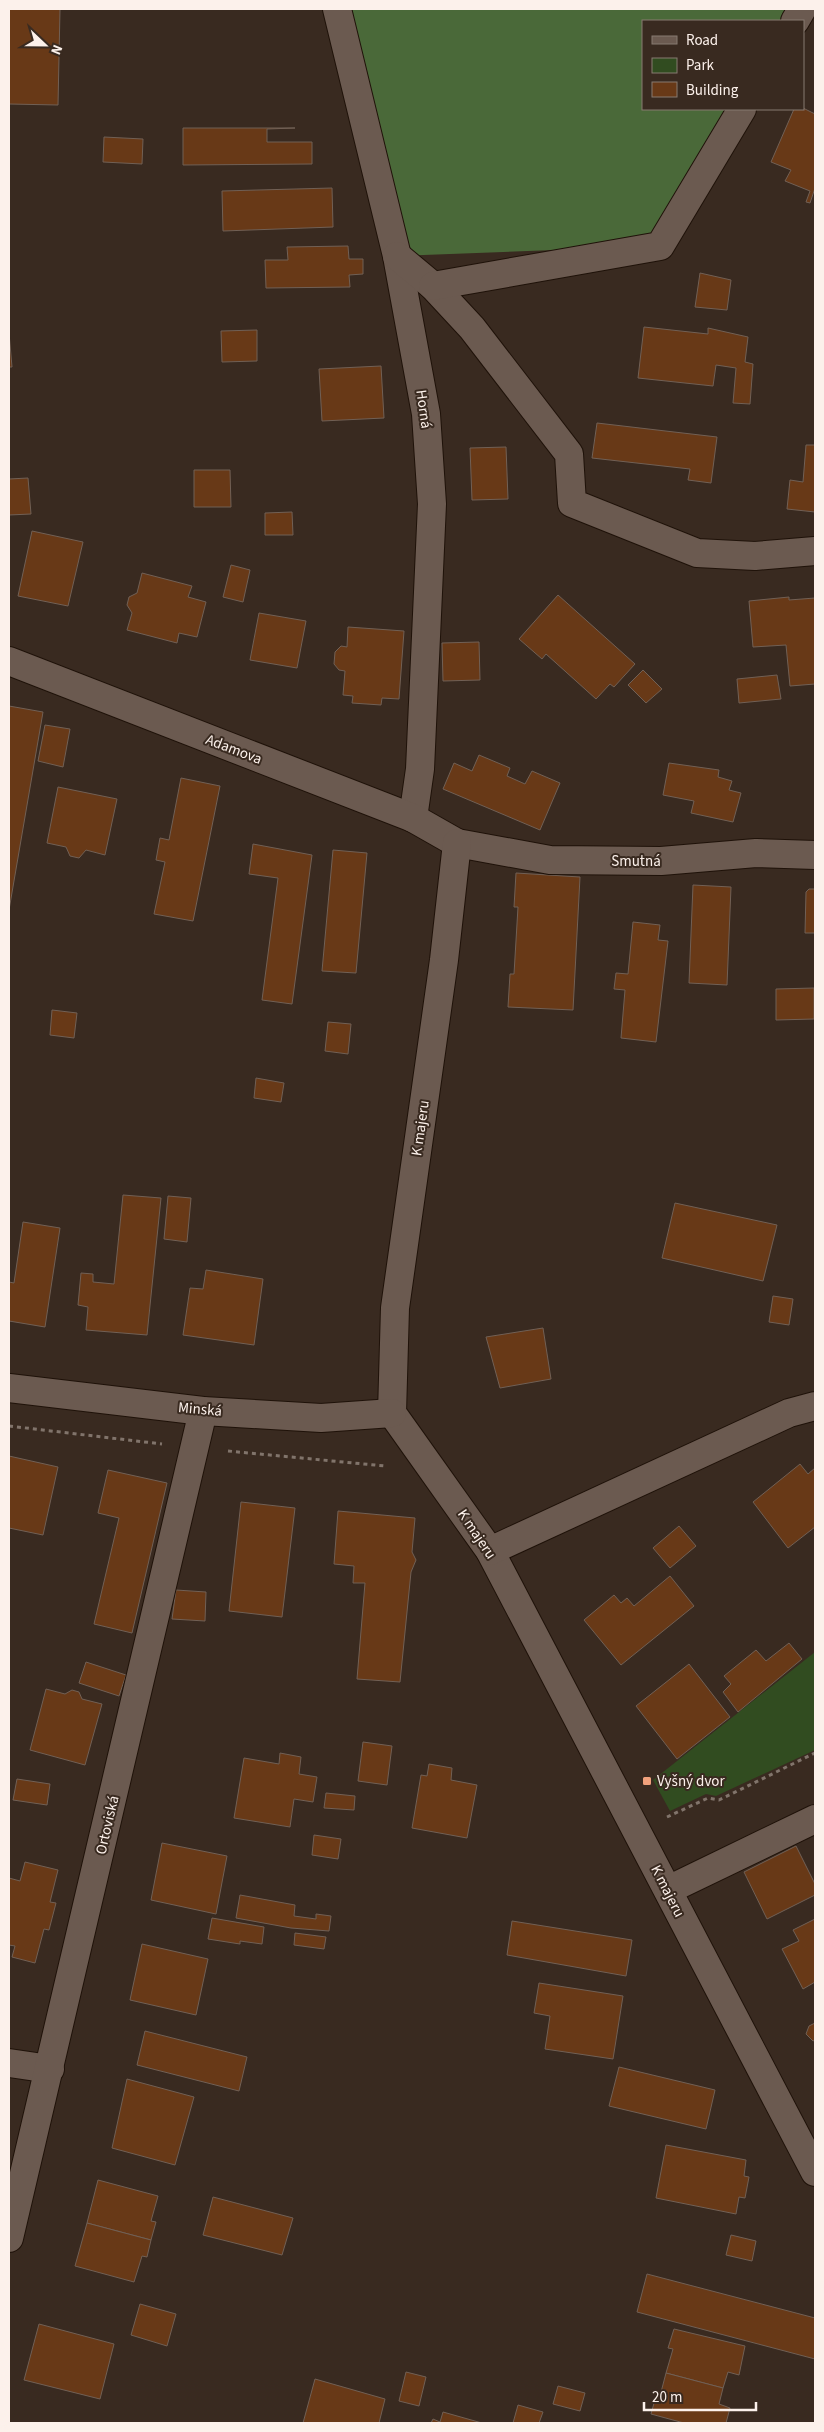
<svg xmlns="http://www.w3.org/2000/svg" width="824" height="2432" font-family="'Source Sans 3',sans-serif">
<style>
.green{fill:#314c20}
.forest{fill:#4a6939}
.building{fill:#683917;stroke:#716055}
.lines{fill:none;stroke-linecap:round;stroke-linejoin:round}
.minor-casing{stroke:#1f1209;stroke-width:30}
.path{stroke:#81746b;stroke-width:3;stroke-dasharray:4 4;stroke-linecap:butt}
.minor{stroke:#6b5a50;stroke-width:28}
.poi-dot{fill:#f1a17c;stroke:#392a20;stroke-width:2}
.labels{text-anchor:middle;stroke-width:4;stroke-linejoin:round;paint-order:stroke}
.street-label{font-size:15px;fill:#fcf1eb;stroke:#392a20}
.poi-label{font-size:15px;fill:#fcf1eb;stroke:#392a20;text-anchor:start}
</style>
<rect width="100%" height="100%" fill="#392a20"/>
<path class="green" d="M815,1652v98l-99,46 -10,-2 -36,17 -17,-31z"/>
<path class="forest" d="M337,9h465l-7,12h-152v88h99l-82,137 -263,10z"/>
<g class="building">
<path d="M9,9h51l-2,96 -49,-1z"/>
<path d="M803,108l12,6v74l-5,15 -4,-1 4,-11 -25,-10 6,-11 -20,-8 23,-53z"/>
<path d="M183,128h112l-28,1v13h45v22l-129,1z"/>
<path d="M104,137l39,2 -1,25 -39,-2z"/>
<path d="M332,188l1,39 -110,4 -1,-40z"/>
<path d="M348,246l1,13h14v15l-14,1 1,12 -84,1 -1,-28h23l-1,-13z"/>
<path d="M700,273l31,7 -4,30 -32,-3z"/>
<path d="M644,327l64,7v-6l40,9 -3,25 8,2 -3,40 -17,-1 3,-35 -20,-3 -3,21 -75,-8z"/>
<path d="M257,330v31l-35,1 -1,-31z"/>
<path d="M9,333l3,34h-3z"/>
<path d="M381,366l3,52 -62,3 -3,-52z"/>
<path d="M597,423l120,14 -6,46 -23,-3 2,-11 -98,-11z"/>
<path d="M806,445h9v67l-28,-3 3,-29 13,2z"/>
<path d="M506,447l2,52 -36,1 -2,-52z"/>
<path d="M194,470h36l1,37h-37z"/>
<path d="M28,478l3,36 -22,1v-36z"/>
<path d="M292,512l1,23h-28v-22z"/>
<path d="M32,531l51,11 -15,64 -50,-10z"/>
<path d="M231,565l19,5 -7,32 -20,-5z"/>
<path d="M142,573l50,13 -4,11 18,5 -9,35 -18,-4 -2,10 -50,-13 5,-17 -5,-8 2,-8 8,-4z"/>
<path d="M558,595l77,69 -21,23 -4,-3 -14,15 -50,-45 -4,5 -23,-20z"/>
<path d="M789,597v3l26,-2v86l-25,2 -4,-41 -33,2 -4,-46z"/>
<path d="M259,613l47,8 -9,47 -47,-8z"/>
<path d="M348,627l56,4 -5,68 -17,-1 -1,7 -29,-2 1,-7 -10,-1 2,-24 -6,-1 -5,-6 1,-12 6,-6 6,1z"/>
<path d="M479,642l1,38 -37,1 -1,-38z"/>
<path d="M643,670l19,19 -16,14 -18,-18z"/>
<path d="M777,675l4,24 -42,4 -2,-24z"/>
<path d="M9,706l34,6 -34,198z"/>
<path d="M45,725l25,4 -7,38 -25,-6z"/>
<path d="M479,755l31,13 -3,8 18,8 7,-13 28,12 -20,47 -97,-41 11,-26 18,8z"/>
<path d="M669,763l50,7 -1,7 14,4 -3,9 12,3 -8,29 -42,-9 3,-12 -31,-6z"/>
<path d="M181,778l39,8 -27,135 -39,-7 11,-52 -9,-2 4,-22 9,2z"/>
<path d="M58,787l59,12 -12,56 -19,-5 -7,8 -9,-2 -4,-9 -19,-4z"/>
<path d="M253,844l59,11 -20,149 -30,-4 16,-122 -29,-4z"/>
<path d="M333,850l34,3 -11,120 -34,-2z"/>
<path d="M516,873l64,4 -7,133 -65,-3 2,-33h4l4,-67h-4z"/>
<path d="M693,885l38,2 -4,98 -38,-2z"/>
<path d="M809,889h6v44h-10l1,-41z"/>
<path d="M633,922l27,3 -2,15 10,1 -12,101 -35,-4 4,-48 -11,-1 2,-16 12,1z"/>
<path d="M814,988v31l-38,1v-31z"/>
<path d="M52,1010l25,3 -3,25 -24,-3z"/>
<path d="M328,1022l23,2 -3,30 -23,-3z"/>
<path d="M256,1078l28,5 -3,19 -27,-4z"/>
<path d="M123,1195l38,3 -14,137 -61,-5 2,-23 -10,-2 3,-32 12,1v8l21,2z"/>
<path d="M168,1196l23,2 -4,44 -23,-3z"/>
<path d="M675,1203l102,22 -14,56 -101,-23z"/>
<path d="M23,1222l37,6 -15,99 -36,-6v-39l5,1z"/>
<path d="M206,1270l57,9 -9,66 -71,-10 7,-47 13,1z"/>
<path d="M773,1296l20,3 -4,26 -20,-3z"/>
<path d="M543,1328l8,51 -51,9 -14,-51z"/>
<path d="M9,1456l49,11 -15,68 -34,-7z"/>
<path d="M800,1464l8,10 7,-6v59l-27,21 -35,-46z"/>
<path d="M108,1470l59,13 -35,150 -38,-9 25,-106 -21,-5z"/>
<path d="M241,1502l54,6 -13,109 -53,-6z"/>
<path d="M338,1511l77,7 -3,34 4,8 -5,12 -11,110 -43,-3 8,-96h-12l1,-17 -20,-2z"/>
<path d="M679,1526l17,20 -26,22 -17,-20z"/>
<path d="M670,1576l24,30 -73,59 -37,-45 30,-25 7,8 6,-5 7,8z"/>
<path d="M176,1590l30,2 -1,29 -33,-2z"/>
<path d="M789,1643l13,16 -64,53 -15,-20 8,-8 -7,-8 32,-26 10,11z"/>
<path d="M86,1662l40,13 -7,21 -40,-13z"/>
<path d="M689,1664l41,53 -53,42 -41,-53z"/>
<path d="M46,1689l19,5 7,-4 7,2 3,7 20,5 -17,61 -55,-15z"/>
<path d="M363,1742l29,4 -5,39 -29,-4z"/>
<path d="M280,1753l21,4 -2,17 18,3 -4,25 -19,-3 -4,28 -56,-9 10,-60 35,6z"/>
<path d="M429,1764l23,4 -1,12 26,5 -10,53 -55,-10 9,-53 6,1z"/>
<path d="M17,1779l33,5 -3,21 -34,-5z"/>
<path d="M326,1793l29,3 -1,14 -30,-2z"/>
<path d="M314,1835l27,4 -3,20 -26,-4z"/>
<path d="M162,1843l65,13 -11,58 -65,-14z"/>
<path d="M796,1846l19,38v11l-48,24 -23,-47z"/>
<path d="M25,1862l33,8 -8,32 6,1 -7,27 -5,-1 -9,34 -23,-6 3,-11 -6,-1v-67l11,3z"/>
<path d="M240,1895l55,10 -1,11 22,3v-5l15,2 -2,15 -38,-3 -55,-10z"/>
<path d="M212,1918l52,9 -2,17 -22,-3v3l-32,-5z"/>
<path d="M815,1919v63l-12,7 -21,-40 17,-8 -6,-11z"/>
<path d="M512,1921l120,19 -6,36 -119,-21z"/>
<path d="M295,1933l31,4 -2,12 -30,-4z"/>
<path d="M142,1944l66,15 -12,56 -66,-15z"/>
<path d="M539,1983l84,13 -10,63 -68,-10 5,-33 -16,-3z"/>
<path d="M815,2023v17l-2,1 -7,-7 3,-8z"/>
<path d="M145,2031l102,26 -8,34 -102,-26z"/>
<path d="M619,2067l96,23 -9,39 -97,-23z"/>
<path d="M127,2079l67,18 -19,68 -63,-17z"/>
<path d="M666,2145l80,15 -2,16 5,1 -4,21 -6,-1 -3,17 -80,-16z"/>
<path d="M98,2180l60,16 -7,25 5,1 -5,18 -64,-17z"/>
<path d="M213,2197l80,21 -11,37 -79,-20z"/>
<path d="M87,2223l64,17 -4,17 -5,-1 -8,26 -59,-16z"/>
<path d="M731,2235l25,6 -4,20 -26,-6z"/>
<path d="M647,2274l168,44v41l-178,-47z"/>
<path d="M140,2304l36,10 -9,32 -36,-11z"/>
<path d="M39,2324l75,20 -14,55 -76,-19z"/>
<path d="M674,2329l71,17 -6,29 -11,-3 -5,16 -57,-15 7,-24 -5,-1z"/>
<path d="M406,2372l20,5 -7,29 -20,-5z"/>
<path d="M666,2373l57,15 -4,16 11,4 -4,15h-42l-33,-9 5,-18h4z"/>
<path d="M315,2379l70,20 -6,24h-76z"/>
<path d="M558,2386l27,7 -5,18 -27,-7z"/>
<path d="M518,2405l25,7 -4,11h-26z"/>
<path d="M443,2412l39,11h-51l2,-4 7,3z"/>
</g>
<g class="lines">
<g class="minor-casing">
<g id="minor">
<path d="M337,9l60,247 29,158 6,90 -12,265 -7,49"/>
<path d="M795,21l7,-12"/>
<path d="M397,256l36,30 39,42 97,126 3,49 125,50 58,3 60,-5"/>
<path d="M433,286l227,-40 82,-137"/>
<path d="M9,661l404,157 44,25 93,17 111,1 95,-8 59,2"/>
<path d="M457,843l-13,117 -49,348 -3,105 98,138 325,621"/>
<path d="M9,1388l194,23 118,7 71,-5"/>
<path d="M490,1551l299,-138 26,-7"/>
<path d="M668,1890l147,-71"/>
<path d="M9,2063l41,6"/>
<path d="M9,2238l194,-827"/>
</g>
</g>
<g class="path">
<path d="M9,1426l153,18"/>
<path d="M228,1451l157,15"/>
<path d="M667,1817l41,-19 11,2 96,-47"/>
</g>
<use href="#minor" class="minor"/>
</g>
<rect class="poi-dot" x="642" y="1776" width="10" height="10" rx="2.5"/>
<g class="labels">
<g class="street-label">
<text transform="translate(424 409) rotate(82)" y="5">Horná</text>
<text transform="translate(234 749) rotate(21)" y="5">Adamova</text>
<text x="636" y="866">Smutná</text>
<text transform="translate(420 1128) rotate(-82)" y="5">K majeru</text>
<text transform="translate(200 1409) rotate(5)" y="5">Minská</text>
<text transform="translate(477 1534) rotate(56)" y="5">K majeru</text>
<text transform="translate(107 1825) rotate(-77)" y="5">Ortoviská</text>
<text transform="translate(668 1891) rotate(63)" y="5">K majeru</text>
</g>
<g class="poi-label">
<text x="657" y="1786">Vyšný dvor</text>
</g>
</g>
<rect width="824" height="2432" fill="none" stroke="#fcf1eb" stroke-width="20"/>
<rect x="642" y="20" width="162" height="90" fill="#392a20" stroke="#877a71"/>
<rect x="652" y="36" width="25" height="8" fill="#6b5a50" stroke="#877a71"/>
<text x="686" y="45" font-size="15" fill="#fcf1eb">Road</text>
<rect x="652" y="58" width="25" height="15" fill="#314c20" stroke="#877a71"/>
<text x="686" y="70" font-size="15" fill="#fcf1eb">Park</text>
<rect x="652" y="82" width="25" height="15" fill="#683917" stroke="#877a71"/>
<text x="686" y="95" font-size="15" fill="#fcf1eb">Building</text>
<g transform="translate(45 45) rotate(112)" stroke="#392a20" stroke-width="4" paint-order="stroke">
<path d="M0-4L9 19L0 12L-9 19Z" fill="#fcf1eb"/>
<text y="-8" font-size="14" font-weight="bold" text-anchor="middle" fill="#fcf1eb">N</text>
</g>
<path d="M644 2402v8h112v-8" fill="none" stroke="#fcf1eb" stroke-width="2.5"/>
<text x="652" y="2402" font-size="15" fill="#fcf1eb" stroke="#392a20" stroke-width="4" paint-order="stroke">20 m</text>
</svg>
